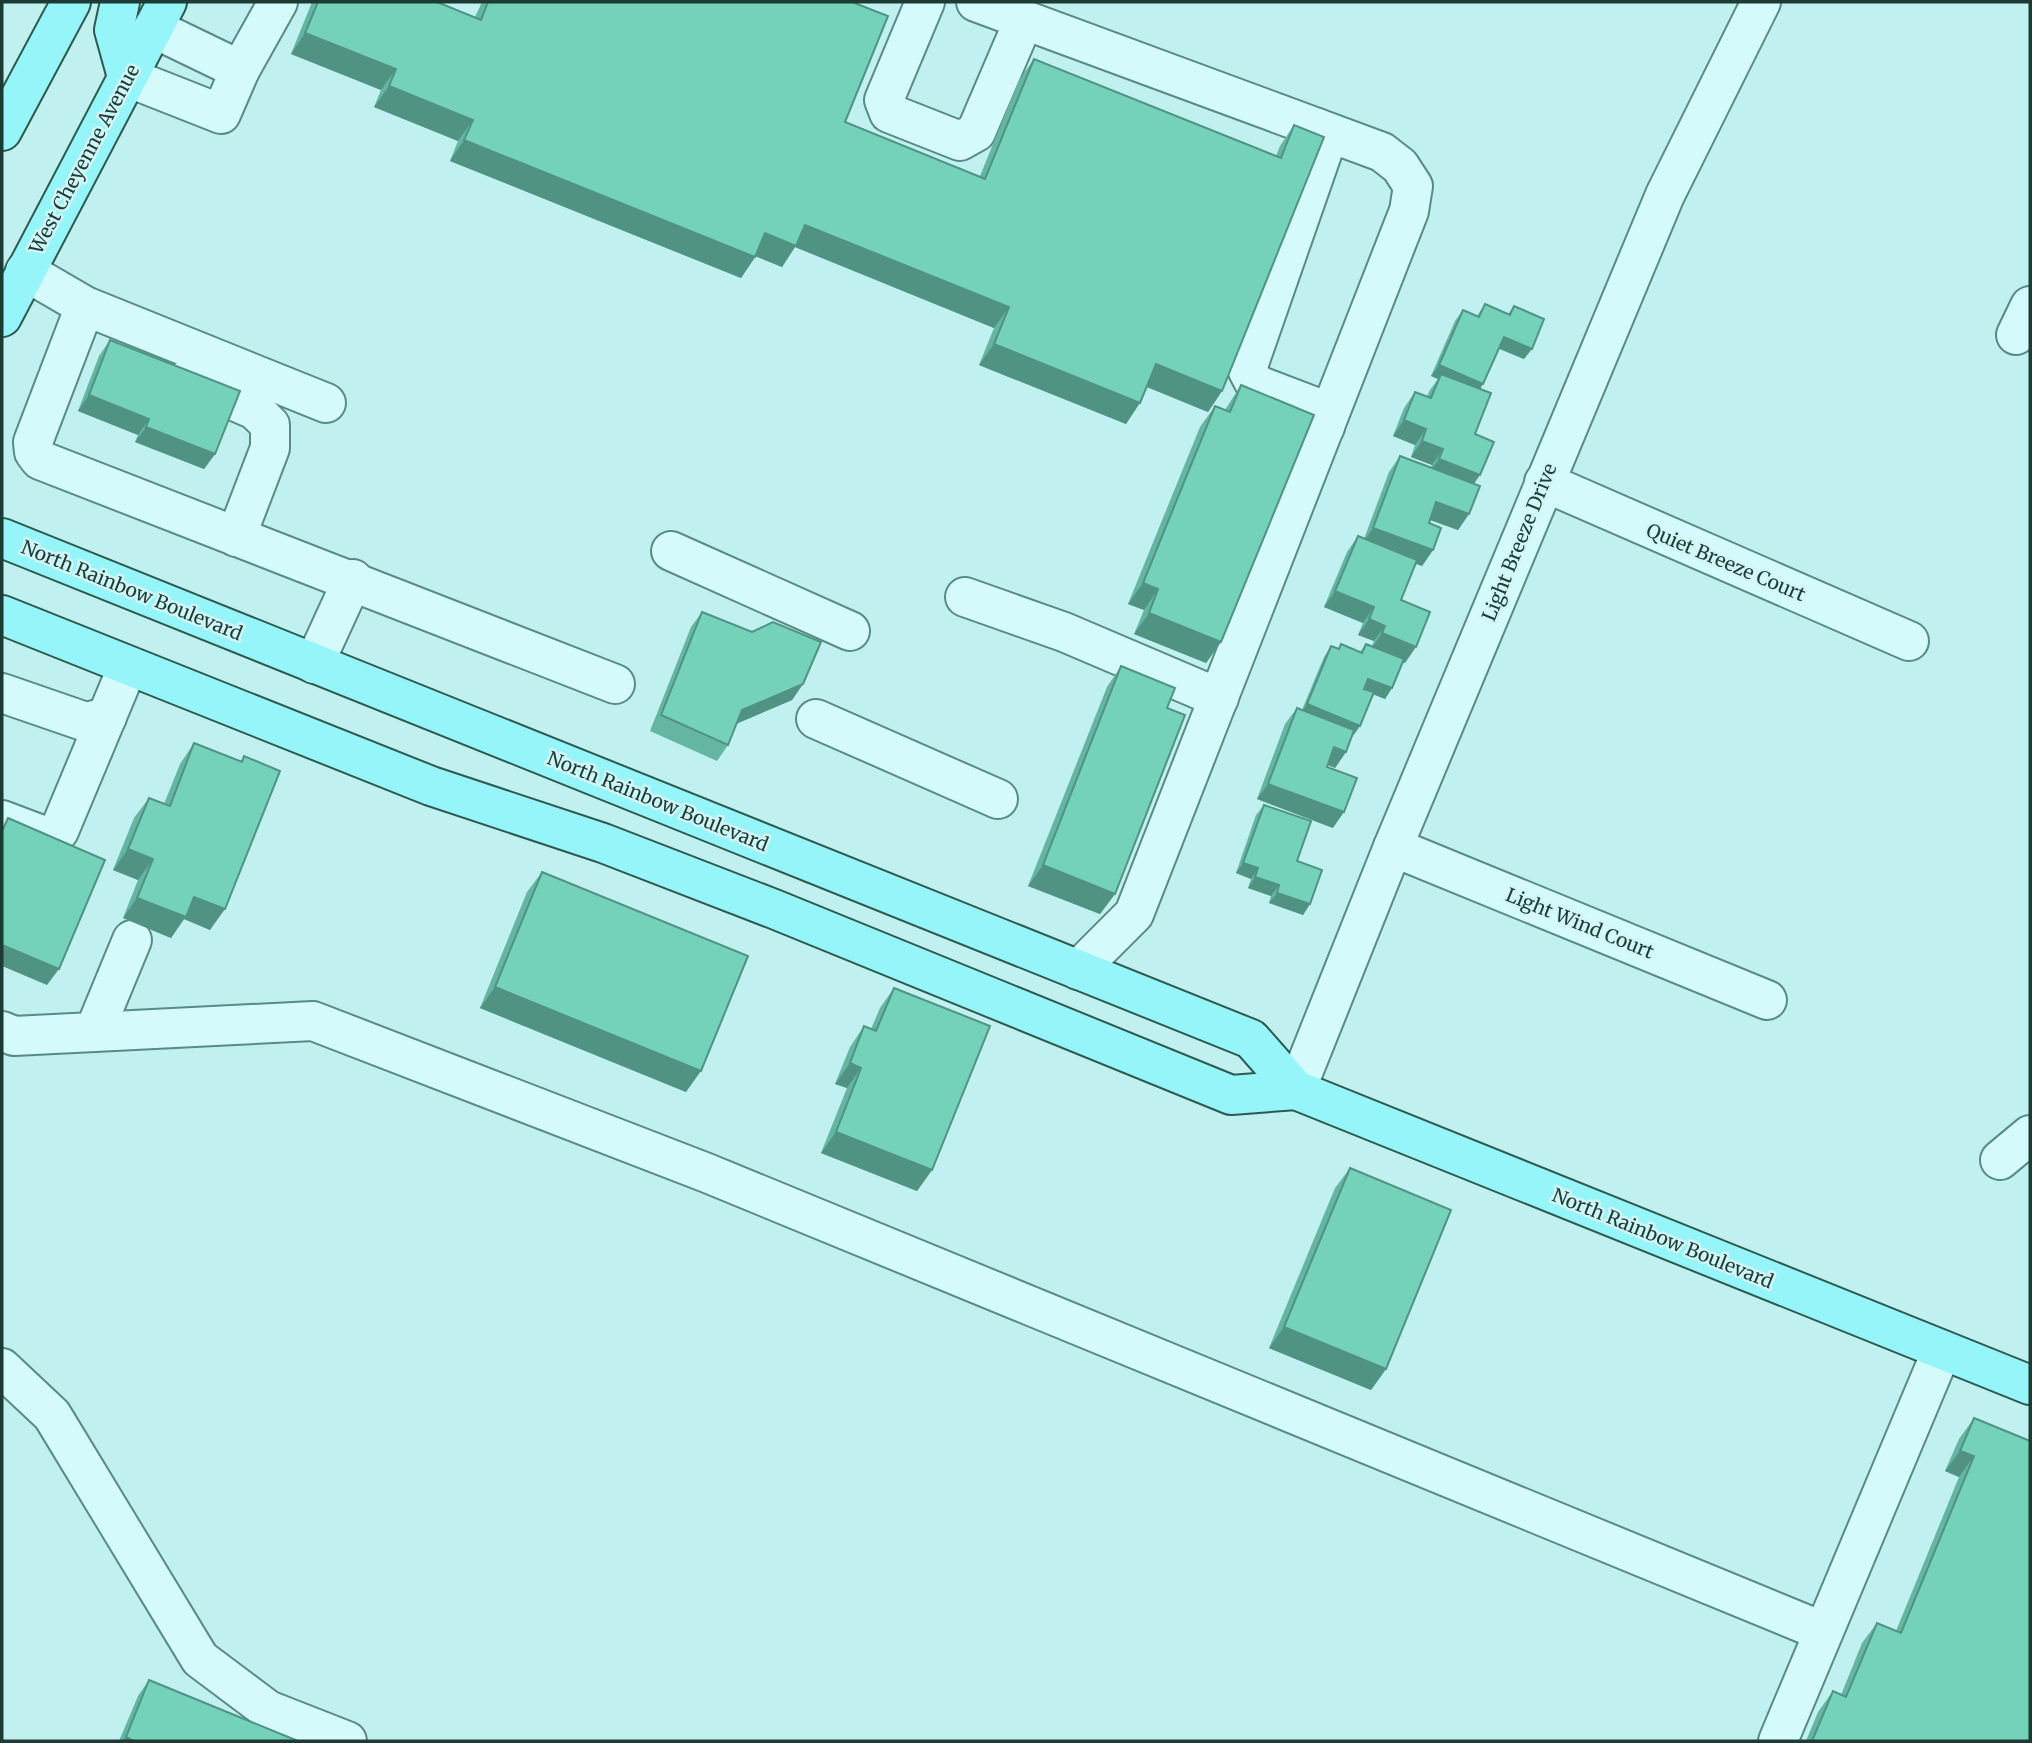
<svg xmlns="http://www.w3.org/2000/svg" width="2032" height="1743" font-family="Merriweather,serif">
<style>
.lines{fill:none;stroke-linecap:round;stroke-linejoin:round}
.minor-casing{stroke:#578c85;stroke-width:42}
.major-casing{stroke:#2c5a50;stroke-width:42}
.minor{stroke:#d5fafb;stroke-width:38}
.major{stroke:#96f5f8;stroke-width:38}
.wall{fill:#64b5a1}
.shaded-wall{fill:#519383}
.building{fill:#74d2bb;stroke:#519383;stroke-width:2}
.labels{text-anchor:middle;stroke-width:5;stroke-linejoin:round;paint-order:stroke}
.street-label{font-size:19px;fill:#1c3b35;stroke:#d1f6f8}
</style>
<rect width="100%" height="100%" fill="#c1f0f1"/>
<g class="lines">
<g class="minor-casing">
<g id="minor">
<path d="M925,2l-41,98 5,13 71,28 16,-9 48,-112"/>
<path d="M976,2l406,150 18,14 13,20 -4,25 -275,703 -56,56"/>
<path d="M153,28l87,42"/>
<path d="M127,77l94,37 19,-44 38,-68"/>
<path d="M1317,128l8,17 -78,224 8,15 63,24 7,19"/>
<path d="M25,271l60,35 241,97"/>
<path d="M85,306l-52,136 1,10 6,8 575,224"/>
<path d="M2016,335l14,-29"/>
<path d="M186,380l69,30 15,15v23l-34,89"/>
<path d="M1544,482l365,159"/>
<path d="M671,551l179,80"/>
<path d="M965,597l99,35 155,66"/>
<path d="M314,664l39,-85"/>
<path d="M2,693l84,29 21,-5"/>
<path d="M816,719l182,80"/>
<path d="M2,820l45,17 12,-6 69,-165"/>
<path d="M1393,847l374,153"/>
<path d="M2,1031l12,5 299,-15 394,152 1115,458"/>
<path d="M94,1032l38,-92"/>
<path d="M1296,1090l97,-243 272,-652 96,-193"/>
<path d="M2000,1160l30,-25"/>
<path d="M2,1368l50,47 148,244 68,51 79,31"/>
<path d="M1778,1741l164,-391"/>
</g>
</g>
<g class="major-casing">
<g id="major">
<path d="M120,2l-6,28 13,47"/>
<path d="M2,131l69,-129"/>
<path d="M2,317l165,-315"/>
<path d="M2,538l1249,501 45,51"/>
<path d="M2,615l429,171 172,57 171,66 457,186 65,-5 734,295"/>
</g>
</g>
<use href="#minor" class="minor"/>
<use href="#major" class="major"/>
</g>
<g class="wall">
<path d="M312,2h125l38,15 7,-15h370l-7,120 135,54 39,-96 15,-21 242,97 4,-10 14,-21 -72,266 -14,21 -61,-25 -21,37 -147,-59 15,-37 -199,-81 -13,20 -26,-11 -15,22 -291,-117 8,-20 -84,-34 7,-17 -90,-36z"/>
<path d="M1485,304l23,10 6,-8 10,53 -25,-10 -19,40 -5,45 -1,50 -5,30 -11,16 -28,-10 -1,3 4,27 -11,16 -6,-2 -15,36 4,63 -2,-1 -11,26 -7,11 -12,-5 -13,32 -8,11 -6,15 -11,16 -7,-3 -1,2 6,61 -76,-29 28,-75 12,-16 5,2 22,-53 7,-11 7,3 3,-5 19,8 6,-8 6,2 2,-5 -16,-6 5,-12 -39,-16 23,-55 11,-16 6,3 25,-67 11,-16 31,11 1,-2 -21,-8 4,-12 -22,-9 11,-28 11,-16 12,4 3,-6 8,-11 -7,-3 24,-55 8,-11 14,6z"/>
<path d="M110,340l105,114 -11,15 -69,-27 3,-7 -60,-24 21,-55z"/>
<path d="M1241,385l-20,257 -15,21 -72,-29 10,-24 -16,-6 72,-177 15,-21 10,4z"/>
<path d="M702,612l101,72 -11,16 -56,24 -8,21 -11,16 -67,-30 41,-104z"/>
<path d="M1121,666l46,42 -52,186 -15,20 -72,-28 79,-199z"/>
<path d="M194,743l46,19 4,-6 -34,174 -26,-11 -13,19 -48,-20 15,-38 -25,-10 21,-52 15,-20 15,6 16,-40z"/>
<path d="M1264,805l33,56 13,43 -7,11 -34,-12 2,-7 -23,-8 3,-9 -15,-6 20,-58z"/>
<path d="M542,872l144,220 -206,-84 47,-116z"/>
<path d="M894,988l38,182 -15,21 -96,-38 26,-65 -12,-4 15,-37 14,-21 7,3 9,-21z"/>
<path d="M1350,1168l36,201 -15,21 -102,-42 66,-160z"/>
<path d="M1974,1418l56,323h-224l12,-29 15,-21 8,4 21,-52 15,-20 19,8 63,-154 -14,-6 14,-32z"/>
<path d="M149,1680l149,61h-179l19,-45z"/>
</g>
<g class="shaded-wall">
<path d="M305,33l91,36 -15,21 -90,-36z"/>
<path d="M389,86l84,34 -15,21 -84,-34z"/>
<path d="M464,140l291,117 -14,21 -291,-117z"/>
<path d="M805,225l204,82 -15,21 -199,-81 -13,20 -32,-13 15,-21z"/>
<path d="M1504,337l28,12 -8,10 -28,-12z"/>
<path d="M994,344l146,59 -14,21 -147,-59z"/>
<path d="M1156,364l66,27 -14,21 -66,-27z"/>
<path d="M1439,365l44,19 -7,11 -35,-21 -3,5 -7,-3z"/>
<path d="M89,395l60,24 -11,16 -60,-24z"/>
<path d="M1404,420l22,9 -11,16 -22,-9z"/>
<path d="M146,427l69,27 -11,15 -69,-27z"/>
<path d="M1422,441l21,8 -11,16 -21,-8z"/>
<path d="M1439,459l41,16 -11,16 -41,-17z"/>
<path d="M1436,502l33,12 -11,16 -33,-12z"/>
<path d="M1373,528l60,22 -11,16 -60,-22z"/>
<path d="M1143,583l15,6 -14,21 -16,-6z"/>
<path d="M1335,591l39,16 -11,16 -39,-16z"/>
<path d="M1149,613l72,29 -15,21 -72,-29z"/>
<path d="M1369,619l16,7 -11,15 -16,-6z"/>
<path d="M1382,633l34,14 -11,16 -34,-14z"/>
<path d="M1368,679l24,9 -7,11 -25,-10z"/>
<path d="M803,684l-11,16 -61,26 11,-16z"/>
<path d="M1307,704l53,22 -8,11 -52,-22z"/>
<path d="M1334,747l12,5 -11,16 -12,-5z"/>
<path d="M1268,784l76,28 -11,16 -76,-29z"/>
<path d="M128,849l25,10 -15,21 -25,-10z"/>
<path d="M1243,863l15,5 -7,11 -15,-6z"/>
<path d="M1043,865l72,29 -15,20 -72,-28z"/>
<path d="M1255,877l24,8 -8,11 -23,-8z"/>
<path d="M1277,893l33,11 -7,11 -34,-12z"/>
<path d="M194,897l31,12 -15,21 -26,-11 -13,19 -48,-20 14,-20z"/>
<path d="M2,945l57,24 -12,16 -45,-19z"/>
<path d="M495,987l206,84 -15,21 -206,-84z"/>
<path d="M850,1063l11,5 -14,20 -12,-4z"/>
<path d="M836,1132l96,38 -15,21 -96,-38z"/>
<path d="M1284,1327l102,42 -15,21 -102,-42z"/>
<path d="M1960,1451l14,5 -15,21 -14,-6z"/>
<path d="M126,1737l6,3 -1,1h-9z"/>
</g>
<g class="building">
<path d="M318,2h119l44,18 7,-18h364l36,14 -43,106 140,57 49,-120 247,99 13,-33 30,12 -102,254 -66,-27 -16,39 -146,-59 15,-37 -204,-82 -9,21 -31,-13 -10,24 -291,-117 9,-20 -84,-34 7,-17 -91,-36z"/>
<path d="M1485,304l25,11 4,-9 30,13 -12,30 -28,-12 -21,47 -44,-19 24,-55 16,7z"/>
<path d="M110,340l130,51 -25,63 -69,-27 3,-8 -60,-24z"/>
<path d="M1441,374l50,19 -16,41 19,8 -14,33 -41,-16 4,-10 -21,-8 4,-12 -22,-9 11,-28 16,6z"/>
<path d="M1241,385l73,30 -93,227 -72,-29 9,-24 -15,-6 72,-177 15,6z"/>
<path d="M1400,456l80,30 -11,28 -33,-12 -7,21 12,5 -8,22 -60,-22z"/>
<path d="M1358,536l59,24 -16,40 29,12 -14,35 -34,-14 3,-7 -16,-7 5,-12 -39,-16z"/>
<path d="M702,612l50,20 21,-10 48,20 -18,42 -61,26 -14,35 -67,-30z"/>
<path d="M1341,644l21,9 4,-9 38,15 -12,29 -24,-9 -4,10 10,3 -14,34 -53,-22 24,-58 8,3z"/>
<path d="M1121,666l54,22 -8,20 18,7 -70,179 -72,-29z"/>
<path d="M1297,708l57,22 -8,22 -12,-5 -7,20 30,11 -13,34 -76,-28z"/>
<path d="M194,743l48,19 2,-6 36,15 -55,138 -31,-12 -8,20 -49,-19 16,-39 -25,-10 21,-51 21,8z"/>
<path d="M1264,805l47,16 -14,40 25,9 -12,34 -33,-11 2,-8 -24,-8 3,-9 -15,-5z"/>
<path d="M8,818l97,42 -46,109 -57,-24v-114z"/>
<path d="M542,872l206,84 -47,115 -206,-84z"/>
<path d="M894,988l96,38 -58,144 -96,-38 25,-64 -11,-5 14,-37 12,5z"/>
<path d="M1350,1168l101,42 -65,159 -102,-42z"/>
<path d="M1974,1418l56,23v300h-218l21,-50 13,6 31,-74 24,10 73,-177 -14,-5z"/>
<path d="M149,1680l149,61h-167l1,-1 -6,-3z"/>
</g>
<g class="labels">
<g class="street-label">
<text transform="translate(84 159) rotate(-62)" y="7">West Cheyenne Avenue</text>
<text transform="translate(1519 542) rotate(-68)" y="7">Light Breeze Drive</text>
<text transform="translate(1726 562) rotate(23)" y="7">Quiet Breeze Court</text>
<text transform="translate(132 590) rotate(22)" y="7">North Rainbow Boulevard</text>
<text transform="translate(658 801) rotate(22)" y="7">North Rainbow Boulevard</text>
<text transform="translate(1580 923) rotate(22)" y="7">Light Wind Court</text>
<text transform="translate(1663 1238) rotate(22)" y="7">North Rainbow Boulevard</text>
</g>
</g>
<rect width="2032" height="1743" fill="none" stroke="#1c3b35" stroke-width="7"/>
</svg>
